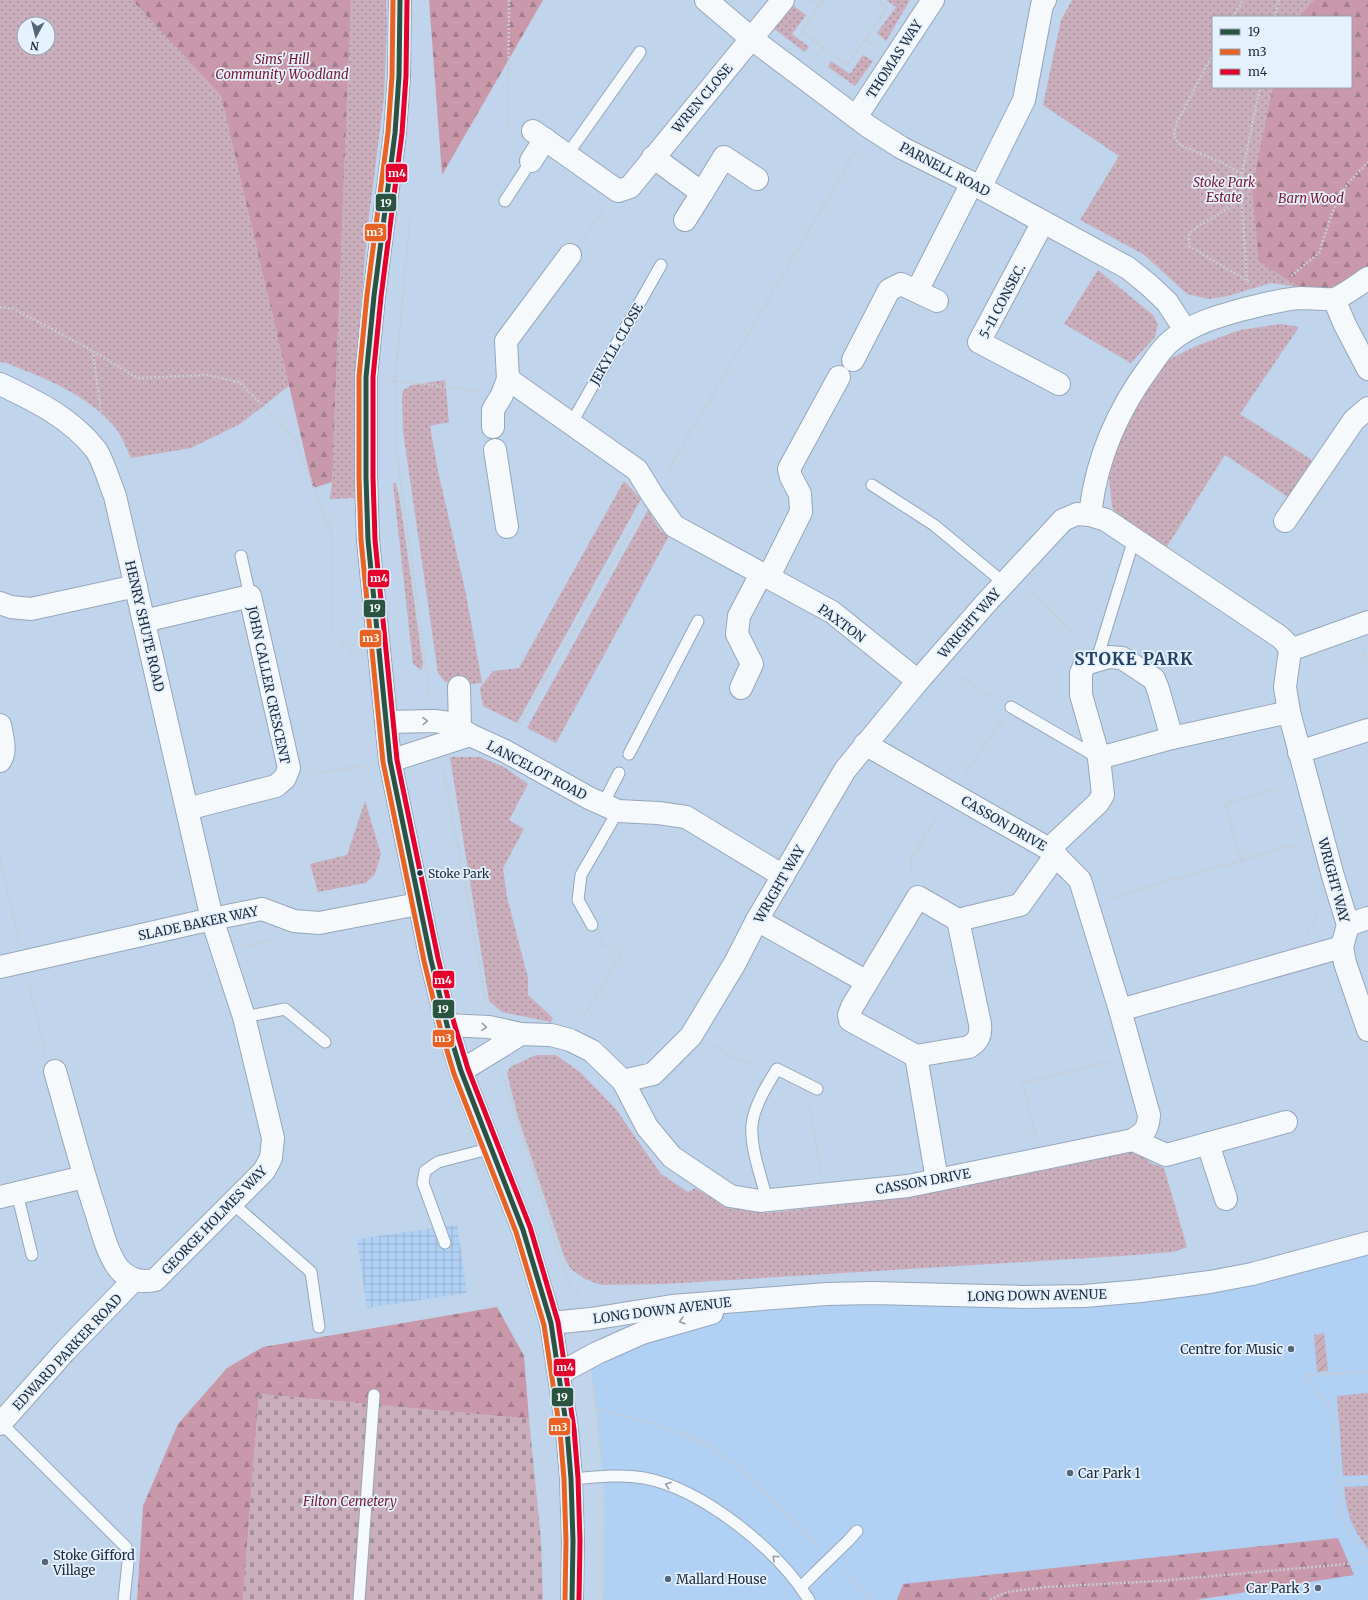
<svg xmlns="http://www.w3.org/2000/svg" width="1368" height="1600" font-family="Merriweather,serif">
<style>
.built{fill:#b0d0f4}
.industrial{fill:url(#industrial-grid)}
.grass{fill:url(#grass-dots);fill-rule:evenodd}
.forest{fill:url(#forest-firs)}
.cemetery{fill:url(#cemetery-stones)}
.garden{fill:url(#garden-furrows)}
.lines{fill:none;stroke-linecap:round;stroke-linejoin:round}
.service-casing{stroke:#96a6b8;stroke-width:13}
.minor-casing{stroke:#96a6b8;stroke-width:24}
.tertiary-casing{stroke:#96a6b8;stroke-width:24}
.path{stroke:#c6ccd2;stroke-width:2.5;stroke-dasharray:2 2;stroke-linecap:butt}
.service{stroke:#f6f9fc;stroke-width:11}
.minor{stroke:#f6f9fc;stroke-width:22}
.tertiary{stroke:#f6f9fc;stroke-width:22}
.service-bridge-casing{stroke:#96a6b8;stroke-width:13;stroke-linecap:butt}
.service-bridge{stroke:#f6f9fc;stroke-width:11}
.bus-1-casing{stroke:#e6f1fe;stroke-width:8}
.bus-2-casing{stroke:#e6f1fe;stroke-width:8}
.bus-3-casing{stroke:#e6f1fe;stroke-width:8}
.bus-1{stroke:#2b5341;stroke-width:5}
.bus-2{stroke:#e76223;stroke-width:5}
.bus-3{stroke:#e4002b;stroke-width:5}
.oneway{stroke:#949ca5}
.bus-dot{fill:#1d2b3b;stroke:#e6f1fe;stroke-width:1.5}
.poi-dot{fill:#566679;stroke:#e6f1fe;stroke-width:1.5}
.labels{text-anchor:middle;stroke-width:3.5;stroke-linejoin:round;paint-order:stroke}
.bus-label{font-size:12px;fill:#1d2b3b;stroke:#e6f1fe;text-anchor:start}
.park-label{font-size:13px;font-style:italic;fill:#78192f;stroke:#e6f1fe}
.street-label{font-size:13px;fill:#1d2b3b;stroke:#e6f1fe}
.poi-label{font-size:13px;fill:#1d2b3b;stroke:#e6f1fe;text-anchor:start}
.district-label{font-size:17px;font-weight:bold;letter-spacing:1px;fill:#234265;stroke:#e6f1fe}
.line-badge{stroke:#e6f1fe;stroke-width:1.5}
.badge-label{font-size:11px;text-anchor:middle;font-weight:bold;fill:#fff}
</style>
<defs>
<pattern id="industrial-grid" width="8" height="8" patternUnits="userSpaceOnUse"><rect width="8" height="8" fill="#b0d0f4"/><path d="M0 4h8M4 0v8" fill="none" stroke="#97b3d2"/></pattern>
<pattern id="grass-dots" width="8" height="8" patternUnits="userSpaceOnUse"><rect width="8" height="8" fill="#caaebc"/><path d="M2 2h.1M6 6h.1" fill="none" stroke="#a38e9a" stroke-width="1.8" stroke-linecap="round"/></pattern>
<pattern id="forest-firs" width="22" height="20" patternUnits="userSpaceOnUse"><rect width="22" height="20" fill="#c999ab"/><path d="M5 1l3.5 6h-7zM16 11l3.5 6h-7z" fill="#a37d8c"/></pattern>
<pattern id="cemetery-stones" width="16" height="16" patternUnits="userSpaceOnUse"><rect width="16" height="16" fill="#caaebc"/><path d="M2 7V4a2 2 0 0 1 4 0v3zM10 15v-3a2 2 0 0 1 4 0v3z" fill="#a38e9a"/></pattern>
<pattern id="garden-furrows" width="10" height="10" patternUnits="userSpaceOnUse"><rect width="10" height="10" fill="#caaebc"/><path d="M-1 1l2-2M0 10L10 0M9 11l2-2" fill="none" stroke="#a38e9a"/></pattern>
</defs>
<rect width="100%" height="100%" fill="#c0d4eb"/>
<path class="built" d="M1368,1243v357h-764l1,-92 -2,-31 -6,-68 -8,-52 53,-24 132,-35 310,-2z"/>
<path class="industrial" d="M457,1225l10,68 -100,15 -10,-69z"/>
<g class="grass">
<path d="M0,0h132l89,96 68,290 -49,38 -49,24 -60,10c-5,-10 -10,-24 -17,-32 -28,-32 -69,-48 -108,-63l-6,-1zM24,24h24v24h-24z"/>
<path d="M351,0h35l1,23 -3,75 -17,134 -12,144v122l-25,1 2,-17z"/>
<path d="M886,0h24l-24,41 -9,-8 19,-26z"/>
<path d="M1072,0h296l-38,288h-25l-34,-5 -43,13 -19,3 -22,-5 -44,-40 -63,-34 39,-64 -76,-51 18,-85zM1213,17h138v70h-138z"/>
<path d="M791,4l15,11 -14,19 17,13 -4,5 -32,-24z"/>
<path d="M863,55l10,6 -18,25 -27,-19 3,-6 19,13z"/>
<path d="M1098,270l55,45 5,9 -3,13 -24,26 -67,-39z"/>
<path d="M1281,324l18,3 -59,87 72,46 -24,37 -63,-42 -59,93 -49,-32 -5,-9 -3,-29 7,-30 23,-55 25,-31 32,-16 44,-16z"/>
<path d="M445,380l4,42 -19,4 8,45 28,123 16,89 -11,1 -26,-2 -7,-9 -35,-242 -1,-34 1,-7 9,-5z"/>
<path d="M624,481l17,18 -124,224 -34,-17 -3,-18 13,-17 26,-3z"/>
<path d="M393,483h3l4,18 23,164 -2,5 -8,-6z"/>
<path d="M648,510l13,21 8,5 -113,207 -29,-15z"/>
<path d="M450,757h30l24,10 24,17 -19,36 15,9 -21,39 4,29 21,81v17l25,23 -2,4 -49,-10 -13,-11z"/>
<path d="M365,801l16,53 -6,20 -9,9 -48,9 -8,-28 37,-9z"/>
<path d="M536,1055h20l24,17 35,36 46,66 27,18 7,-4 33,20 39,5 125,-14 169,-32 71,-18 19,14 13,5 23,79 -13,5 -52,4 -458,28 -63,1 -16,-6 -14,-10 -6,-10 -47,-142 -11,-44 3,-6z"/>
<path d="M1368,1393v82l-25,1 -6,-80z"/>
<path d="M1368,1486v63c-17,-22 -21,-34 -24,-62z"/>
</g>
<g class="forest">
<path d="M132,0h219l-19,482 -19,6 -92,-392z"/>
<path d="M429,0h114l-101,175z"/>
<path d="M1314,0h54v272c-18,11 -42,20 -63,16 -7,-1 -37,-21 -46,-26l-7,-73 21,-102h78v-70h-52z"/>
<path d="M497,1307l27,49 5,63 -270,-25 -16,206h-106l6,-94 35,-82 49,-56 36,-21z"/>
<path d="M1338,1538l16,37 -158,25h-299l6,-16z"/>
</g>
<path class="cemetery" d="M259,1394l270,25 12,121 2,60h-300z"/>
<path class="garden" d="M1324,1333l4,38 -11,1 -3,-37z"/>
<g class="lines">
<g class="service-casing">
<g id="service">
<path d="M567,155l73,-103"/>
<path d="M505,201l26,-40"/>
<path d="M571,424l90,-159"/>
<path d="M872,485l62,40 70,58"/>
<path d="M241,556l9,40"/>
<path d="M1097,659l37,-120"/>
<path d="M1011,707l86,50"/>
<path d="M629,754l69,-133"/>
<path d="M603,804l16,-31"/>
<path d="M592,925l-14,-25 3,-25 37,-64"/>
<path d="M244,1017l41,-8 40,33"/>
<path d="M17,1193l15,62"/>
<path d="M767,1201c-5,-23 -17,-52 -15,-76 2,-19 15,-40 25,-56l40,20"/>
<path d="M232,1203l79,69 8,55"/>
<path d="M445,1243l-22,-60 2,-12 13,-9 54,-14"/>
<path d="M1,1423l125,124 2,15 -4,38"/>
<path d="M571,1479c25,-2 49,-5 73,-1 59,11 134,72 165,122"/>
<path d="M848,1541l9,-10"/>
<path d="M801,1587l14,-14"/>
<path d="M359,1600l15,-205"/>
</g>
</g>
<g class="minor-casing">
<g id="minor">
<path d="M706,0l46,39 117,88 33,21 70,35 156,85 21,17 18,17 18,28"/>
<path d="M856,117l77,-117"/>
<path d="M533,131l85,60 12,-4 153,-187"/>
<path d="M653,157l49,36 -17,27"/>
<path d="M531,161l14,-22"/>
<path d="M980,188l44,-88 18,-95 3,-5"/>
<path d="M702,193l22,-36 33,22"/>
<path d="M1043,222l-64,120 80,42"/>
<path d="M917,291l55,-108"/>
<path d="M1334,299l11,26 23,44"/>
<path d="M853,360l36,-70 12,-6 36,17"/>
<path d="M508,379l129,91 16,26 21,30 158,86 86,69"/>
<path d="M0,384c36,17 71,34 96,66 7,10 14,34 19,46l97,423 32,98 29,121 -2,20 -7,13 -109,109c-14,3 -26,0 -36,-11 -11,-14 -17,-37 -22,-54 -16,-47 -28,-95 -42,-144"/>
<path d="M493,427v-17l9,-15 6,-16 -2,-38 64,-86"/>
<path d="M495,450l12,77"/>
<path d="M1090,515c6,-56 28,-106 61,-150 6,-9 13,-19 21,-25 21,-17 47,-24 72,-31 18,-4 38,-10 57,-11 8,0 27,2 33,1 7,-2 27,-16 34,-21"/>
<path d="M1285,521l69,-101 14,-12"/>
<path d="M768,578l33,-66 -1,-18 -9,-17 -2,-8 50,-92"/>
<path d="M0,603l11,4 20,2 105,-23"/>
<path d="M144,621l106,-25 39,172 -4,10 -9,8 -89,23"/>
<path d="M1290,650l78,-28"/>
<path d="M459,687l1,41"/>
<path d="M741,688l11,-24 -15,-30 2,-18 22,-42"/>
<path d="M386,722l48,-1 16,2 20,12 35,16 84,47 29,13 40,2 28,4 97,59"/>
<path d="M0,725c2,11 7,26 0,36"/>
<path d="M1299,752l69,-22"/>
<path d="M1099,758l73,-20 117,-26"/>
<path d="M390,761l80,-26"/>
<path d="M1049,849l49,-46 5,-8 -4,-37 -18,-63v-22l4,-9 24,-7 13,1 32,21 4,10 14,49"/>
<path d="M757,920l110,62"/>
<path d="M958,920l22,104c1,11 -1,17 -11,23l-53,9 -66,-36 -1,-5 3,-8 66,-110 40,23 62,-15 36,-50"/>
<path d="M1348,925l20,-7"/>
<path d="M0,967l212,-48 50,-10 32,12 25,2 99,-19"/>
<path d="M1120,1010l222,-63"/>
<path d="M447,1025l42,2 32,7 30,1 19,5 22,11 31,30 30,-7 38,-38 44,-73 22,-43 88,-150 73,-89 68,-78 77,-83 14,-6 13,1 16,5 174,117 6,6 4,7 -5,37 4,25 44,164 15,49 -6,22 3,16 23,67"/>
<path d="M916,1056l21,124"/>
<path d="M461,1071l60,-37"/>
<path d="M623,1081l24,46 25,30 58,39 30,5 148,-15 225,-46c12,-8 15,-10 16,-25l-29,-105 -40,-130 -31,-31 -184,-105"/>
<path d="M1133,1140l33,15 120,-33"/>
<path d="M1208,1144l18,55"/>
<path d="M0,1197l84,-20"/>
<path d="M0,1424l66,-74 68,-70"/>
</g>
</g>
<g class="tertiary-casing">
<g id="tertiary">
<path d="M400,0l-1,76 -4,57 -21,163 -8,81v100l2,63 22,221 41,199 16,65 14,46 62,159 28,93 16,107 4,49 2,62 -1,59"/>
<path d="M551,1323l40,-4 81,-13 155,-12 46,-1 150,4 61,-1 57,-5 69,-9 42,-8 116,-31"/>
<path d="M560,1373l37,-20 45,-20 70,-20"/>
</g>
</g>
<g class="path">
<path d="M509,0l-1,123 4,2"/>
<path d="M810,0l9,7"/>
<path d="M824,0l-22,32 45,33 40,-57 -10,-8"/>
<path d="M1233,17l10,-17"/>
<path d="M1275,17l4,-17"/>
<path d="M865,40l9,6"/>
<path d="M1213,54l-37,70 -2,12 6,9 45,19 17,10c0,5 0,12 -1,16 -9,24 -36,27 -52,44v12l62,37"/>
<path d="M815,58l8,-11"/>
<path d="M1242,174l18,-87"/>
<path d="M1241,191l6,89"/>
<path d="M410,216l-15,165 2,73 33,244"/>
<path d="M584,237l21,-28"/>
<path d="M1291,276l28,-23 13,-40 15,-29 21,-22"/>
<path d="M0,307l14,2 70,37 54,32 69,-3 32,7 55,55 37,95 2,100 19,20 5,1"/>
<path d="M93,351l9,70"/>
<path d="M388,380l90,11"/>
<path d="M666,474l192,-327"/>
<path d="M1029,588l51,53"/>
<path d="M1363,647l5,13"/>
<path d="M955,673l40,28"/>
<path d="M516,731l123,-214"/>
<path d="M443,768l22,114 21,121"/>
<path d="M311,774l56,-9"/>
<path d="M964,774l38,-54"/>
<path d="M0,857l19,84"/>
<path d="M1242,861l-17,-57 61,-18"/>
<path d="M913,875l-3,-15 29,-47"/>
<path d="M1109,898l192,-55"/>
<path d="M1307,933l6,-8 6,-13"/>
<path d="M244,946l30,-7"/>
<path d="M29,984l16,68"/>
<path d="M582,1020l39,-66 -19,-11 -2,-3"/>
<path d="M712,1046l46,23"/>
<path d="M502,1072l65,205 5,10 9,9"/>
<path d="M810,1104l11,69"/>
<path d="M1036,1137l-13,-54 88,-22"/>
<path d="M1333,1364l1,10"/>
<path d="M1368,1372l-60,3 4,13 18,18 2,4 9,107 7,14 20,28"/>
<path d="M593,1381l9,79"/>
<path d="M597,1409c34,10 74,17 105,34 16,8 31,20 45,32l70,70"/>
<path d="M1338,1482l30,-2"/>
<path d="M844,1572l29,28"/>
<path d="M604,1600v-105"/>
<path d="M990,1600l17,-8 38,-5 113,-6 210,-19"/>
</g>
<use href="#service" class="service"/>
<use href="#minor" class="minor"/>
<use href="#tertiary" class="tertiary"/>
<g class="service-bridge-casing">
<path id="service-bridge" d="M815,1573l33,-32"/>
</g>
<use href="#service-bridge" class="service-bridge"/>
<g class="bus-1-casing">
<path id="bus-1" d="M400,0l-1,76 -4,57 -21,163 -8,81v100l2,63 22,221 41,199 16,65 14,46 62,159 28,93 16,107 4,49 2,62 -1,59"/>
</g>
<g class="bus-2-casing">
<path id="bus-2" d="M393,0l-1,76 -4,56 -21,163 -8,82v100l2,63 22,222 41,199 16,66 14,47 62,158 28,93 16,106 4,48 2,62 -1,59"/>
</g>
<g class="bus-3-casing">
<path id="bus-3" d="M407,0l-1,76 -4,57 -21,164 -8,80v100l2,63 22,220 41,198 16,65 14,46 62,158 28,95 16,107 4,49 2,63 -1,59"/>
</g>
<use href="#bus-1" class="bus-1"/>
<use href="#bus-2" class="bus-2"/>
<use href="#bus-3" class="bus-3"/>
</g>
<defs><path id="oneway-chevron" d="M-2-3.5L2.5 0L-2 3.5" fill="none" stroke-width="1.6" stroke-linecap="round" stroke-linejoin="round"/></defs>
<g class="oneway">
<use href="#oneway-chevron" transform="translate(425 721) rotate(-2)"/>
<use href="#oneway-chevron" transform="translate(484 1027) rotate(5)"/>
<use href="#oneway-chevron" transform="translate(682 1321) rotate(163)"/>
<use href="#oneway-chevron" transform="translate(668 1485) rotate(-161)"/>
<use href="#oneway-chevron" transform="translate(775 1558) rotate(-137)"/>
</g>
<circle class="bus-dot" cx="420" cy="873" r="3.5"/>
<g class="poi-dot">
<circle cx="1291" cy="1349" r="4"/>
<circle cx="1070" cy="1473" r="4"/>
<circle cx="45" cy="1562" r="4"/>
<circle cx="668" cy="1579" r="4"/>
<circle cx="1318" cy="1588" r="4"/>
</g>
<g class="labels">
<g class="bus-label">
<text x="428" y="878">Stoke Park</text>
</g>
<g class="park-label">
<text x="282" y="64">Sims' Hill<tspan x="282" dy="15">Community Woodland</tspan></text>
<text x="1224" y="187">Stoke Park<tspan x="1224" dy="15">Estate</tspan></text>
<text x="1311" y="203">Barn Wood</text>
<text x="350" y="1506">Filton Cemetery</text>
</g>
<g class="street-label">
<text transform="translate(894 59) rotate(-57)" y="5">THOMAS WAY</text>
<text transform="translate(702 98) rotate(-50)" y="5">WREN CLOSE</text>
<text transform="translate(945 169) rotate(28)" y="5">PARNELL ROAD</text>
<text transform="translate(1002 301) rotate(-62)" y="5">5-11 CONSEC.</text>
<text transform="translate(616 344) rotate(-60)" y="5">JEKYLL CLOSE</text>
<text transform="translate(842 623) rotate(36)" y="5">PAXTON</text>
<text transform="translate(969 623) rotate(-49)" y="5">WRIGHT WAY</text>
<text transform="translate(145 626) rotate(77)" y="5">HENRY SHUTE ROAD</text>
<text transform="translate(269 685) rotate(78)" y="5">JOHN CALLER CRESCENT</text>
<text transform="translate(537 770) rotate(28)" y="5">LANCELOT ROAD</text>
<text transform="translate(1004 823) rotate(30)" y="5">CASSON DRIVE</text>
<text transform="translate(1334 880) rotate(75)" y="5">WRIGHT WAY</text>
<text transform="translate(779 884) rotate(-60)" y="5">WRIGHT WAY</text>
<text transform="translate(198 923) rotate(-12)" y="5">SLADE BAKER WAY</text>
<text transform="translate(923 1181) rotate(-10)" y="5">CASSON DRIVE</text>
<text transform="translate(214 1220) rotate(-46)" y="5">GEORGE HOLMES WAY</text>
<text transform="translate(1037 1295) rotate(-1)" y="5">LONG DOWN AVENUE</text>
<text transform="translate(662 1310) rotate(-7)" y="5">LONG DOWN AVENUE</text>
<text transform="translate(67 1352) rotate(-47)" y="5">EDWARD PARKER ROAD</text>
</g>
<g class="poi-label">
<text x="1283" y="1354" text-anchor="end">Centre for Music</text>
<text x="1078" y="1478">Car Park 1</text>
<text x="53" y="1560">Stoke Gifford<tspan x="53" dy="15">Village</tspan></text>
<text x="676" y="1584">Mallard House</text>
<text x="1310" y="1593" text-anchor="end">Car Park 3</text>
</g>
<g class="district-label">
<text x="1134" y="665">STOKE PARK</text>
</g>
</g>
<g class="line-badge">
<rect x="385" y="163" width="23" height="20" rx="4" fill="#e4002b"/>
<rect x="375" y="193" width="22" height="19" rx="4" fill="#2b5341"/>
<rect x="364" y="223" width="23" height="19" rx="4" fill="#e76223"/>
<rect x="367" y="569" width="23" height="19" rx="4" fill="#e4002b"/>
<rect x="363" y="599" width="23" height="19" rx="4" fill="#2b5341"/>
<rect x="359" y="629" width="23" height="19" rx="4" fill="#e76223"/>
<rect x="432" y="970" width="23" height="19" rx="4" fill="#e4002b"/>
<rect x="432" y="999" width="23" height="20" rx="4" fill="#2b5341"/>
<rect x="432" y="1029" width="23" height="19" rx="4" fill="#e76223"/>
<rect x="553" y="1358" width="23" height="19" rx="4" fill="#e4002b"/>
<rect x="551" y="1387" width="23" height="20" rx="4" fill="#2b5341"/>
<rect x="548" y="1417" width="23" height="19" rx="4" fill="#e76223"/>
</g>
<g class="badge-label">
<text x="397" y="177">m4</text>
<text x="386" y="207">19</text>
<text x="375" y="236">m3</text>
<text x="379" y="582">m4</text>
<text x="375" y="612">19</text>
<text x="371" y="642">m3</text>
<text x="443" y="984">m4</text>
<text x="443" y="1013">19</text>
<text x="443" y="1042">m3</text>
<text x="565" y="1371">m4</text>
<text x="562" y="1401">19</text>
<text x="559" y="1431">m3</text>
</g>
<rect x="1212" y="16" width="140" height="72" fill="#e6f1fe" stroke="#96a2b0"/>
<rect x="1220" y="29" width="20" height="6" fill="#2b5341" stroke="#96a2b0"/>
<text x="1248" y="36" font-size="12" fill="#1d2b3b">19</text>
<rect x="1220" y="49" width="20" height="6" fill="#e76223" stroke="#96a2b0"/>
<text x="1248" y="56" font-size="12" fill="#1d2b3b">m3</text>
<rect x="1220" y="69" width="20" height="6" fill="#e4002b" stroke="#96a2b0"/>
<text x="1248" y="76" font-size="12" fill="#1d2b3b">m4</text>
<g transform="translate(36 36) rotate(187)"><circle r="19" fill="#e6f1fe" stroke="#96a2b0"/>
<path d="M0-3L7 15L0 10L-7 15Z" fill="#566679"/>
<text y="-6" font-size="11" font-weight="bold" text-anchor="middle" fill="#1d2b3b">N</text>
</g>
</svg>
